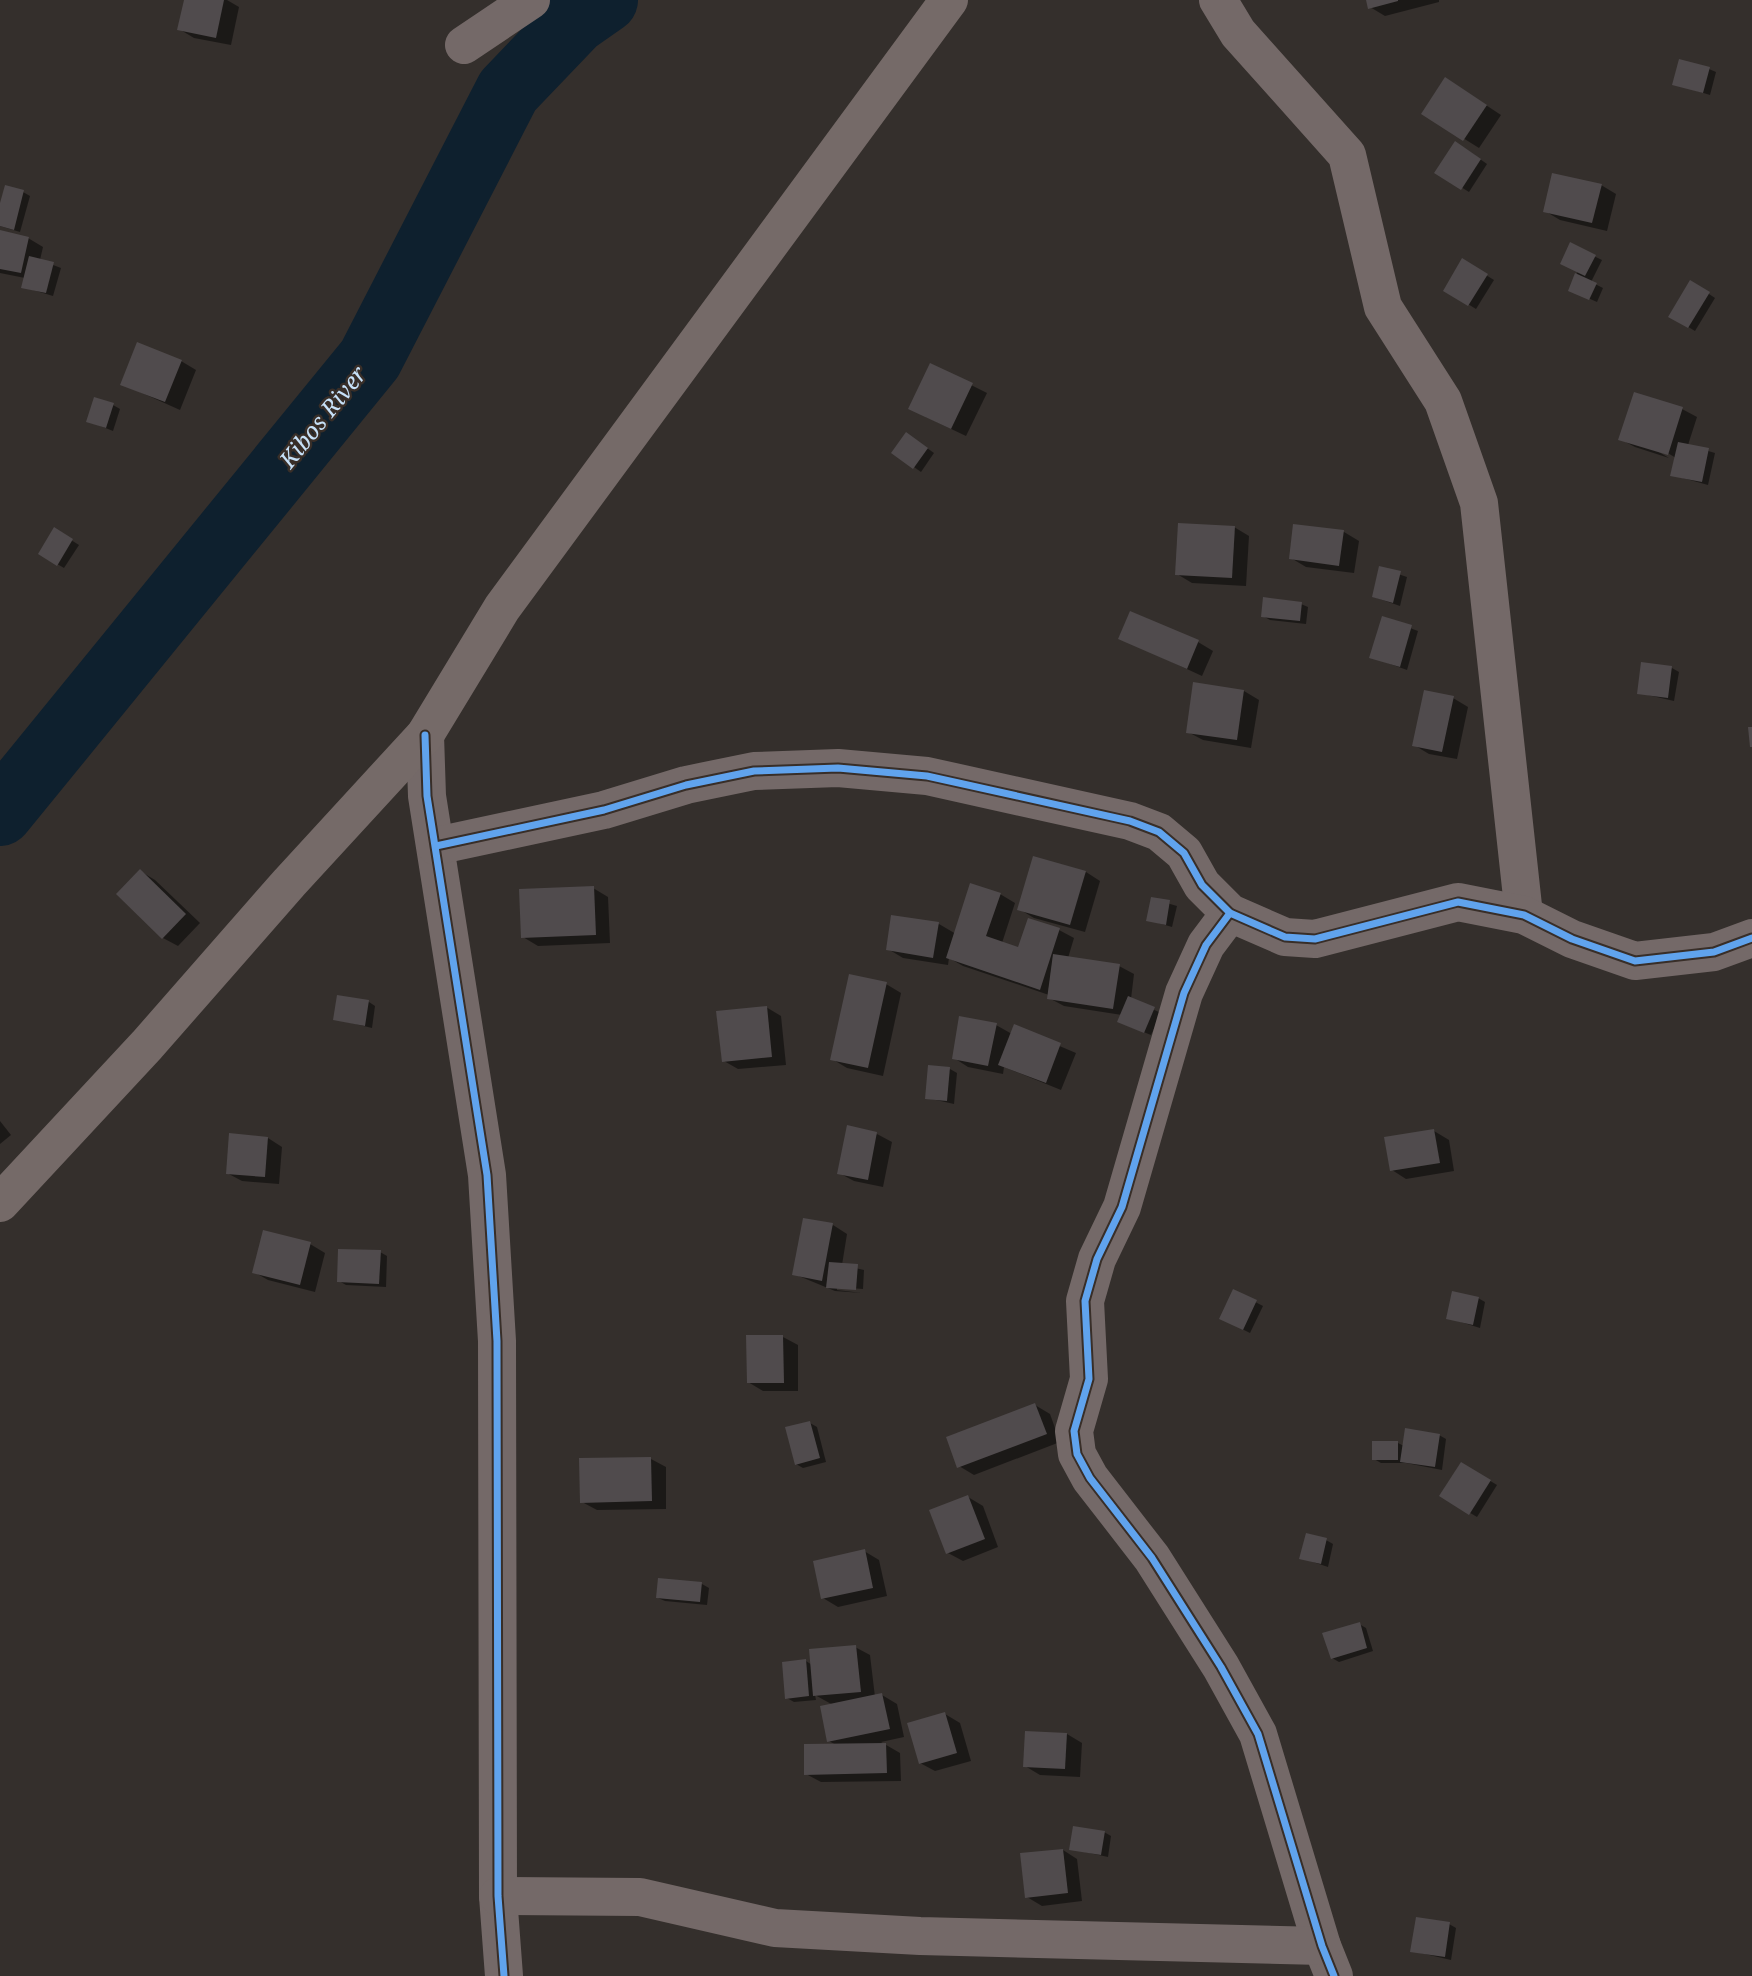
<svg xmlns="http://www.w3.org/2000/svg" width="1752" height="1976" font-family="'Noto Serif',serif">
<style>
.shadow{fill:#0007}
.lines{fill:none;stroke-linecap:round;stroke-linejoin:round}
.river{stroke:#0e202e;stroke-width:66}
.building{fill:#504b4d}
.minor{stroke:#746968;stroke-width:38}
.major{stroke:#756a68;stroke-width:38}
.cycleway-casing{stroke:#382e28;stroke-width:11}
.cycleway{stroke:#60a3ed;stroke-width:7}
.labels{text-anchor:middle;stroke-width:5;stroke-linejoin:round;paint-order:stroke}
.water-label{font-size:23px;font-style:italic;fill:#c7e1f8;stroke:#382e28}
</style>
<rect width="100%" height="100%" fill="#342f2c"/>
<g class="shadow">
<path d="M185,0h42l12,7 -8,38 -37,-7 -15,-9z"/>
<path d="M1368,0h71v2l-54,14 -15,-9z"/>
<path d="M1709,69l7,3 -6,23 -36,-11z"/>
<path d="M1460,88l41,27 -22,33 -56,-35z"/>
<path d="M1463,147l24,17 -18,28 -32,-20z"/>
<path d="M1601,185l15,9 -9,37 -47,-11 -15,-9z"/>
<path d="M23,192l7,4 -10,36 -20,-6v-16z"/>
<path d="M0,232l28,6 15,9 -3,13 21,8 -8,28 -30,-9 2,-9 -25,-5z"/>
<path d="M1571,245l31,15 -11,22 12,6 -6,14 -27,-12 8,-19z"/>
<path d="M1463,261l31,19 -18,29 -31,-19z"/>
<path d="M1691,282l24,16 -20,33 -25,-15z"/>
<path d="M181,361l15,9 -16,40 -58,-26z"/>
<path d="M931,365l56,28 -21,43 -40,-19z"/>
<path d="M113,405l7,4 -7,22 -25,-10z"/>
<path d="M1682,409l15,8 -9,28 27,8 -7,32 -36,-10 4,-17 -15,-9 -2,3 10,6 -34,-11 -15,-8z"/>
<path d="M913,438l21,15 -13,19 -28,-20z"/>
<path d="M1295,526l49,6 15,9 -5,32 -48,-6 -15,-9z"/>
<path d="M1234,527l15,9 -3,50 -54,-3 -15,-9z"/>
<path d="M55,530l24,15 -15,23 -24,-14z"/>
<path d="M1380,568l27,9 -7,29 -26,-9z"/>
<path d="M1301,604l7,3 -2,17 -36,-4 -7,-4z"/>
<path d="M1383,618l35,13 -11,39 -36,-13z"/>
<path d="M1120,638l78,4 15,9 -11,25z"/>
<path d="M1672,668l7,4 -5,29 -35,-8z"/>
<path d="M1244,691l15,9 -8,48 -48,-8 -15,-8z"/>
<path d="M1453,698l15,9 -11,52 -28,-5 -15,-9z"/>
<path d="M140,871l15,9 45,43 -22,23 -15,-8z"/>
<path d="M1086,872l14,9 -15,51 -51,-14 -15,-9z"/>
<path d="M593,888l15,9 2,46 -72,3 -15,-9z"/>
<path d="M1000,894l15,9 -13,40 17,6 40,-19 15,8 -6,20 51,8 15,8 -3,25 30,14 -10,22 -25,-10 -4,-10 -58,-9 -15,-8v-3l-86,-29 -14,-8 -1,7 -45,-7 -15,-9 51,-25 17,10z"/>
<path d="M1153,899l24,7 -5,21 -24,-7z"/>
<path d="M886,984l15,9 -18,83 -36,-8 -15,-9z"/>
<path d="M369,1002l6,4 -3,22 -37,-9z"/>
<path d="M766,1007l15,9 5,49 -48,4 -14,-8z"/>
<path d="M996,1025l16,9 3,-7 61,26 -15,37 -57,-23 -1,7 -35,-7 -14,-9z"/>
<path d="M950,1069l7,4 -3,31 -27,-6z"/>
<path d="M0,1121l11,14 -11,9z"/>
<path d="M1434,1131l15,9 5,31 -48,8 -14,-9z"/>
<path d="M877,1134l15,8 -9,45 -29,-6 -15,-8z"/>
<path d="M268,1138l14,9 -3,37 -37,-3 -15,-8z"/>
<path d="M833,1225l14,9 -5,31 22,5 -1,19 -26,-2v3l25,3 -27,-2 -41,-17z"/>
<path d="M310,1244l15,9 -10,39 -47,-12 -14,-8z"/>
<path d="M380,1252l7,4 -1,31 -40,-2 -7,-4z"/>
<path d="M1234,1291l29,15 -13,27 -22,-11z"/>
<path d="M1478,1298l7,4 -5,26 -32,-10z"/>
<path d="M783,1337l15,8v46h-35l-15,-9z"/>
<path d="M1035,1405l15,9 10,28 -86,33 -15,-9z"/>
<path d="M810,1423l7,4 9,35 -23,6 -7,-4z"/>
<path d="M1439,1435l7,4 -4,31 -36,-7h-25l-7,-4 24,-16 6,3z"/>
<path d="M651,1459l15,8v42l-69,1 -15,-8z"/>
<path d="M1462,1464l35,21 -20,32 -35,-21z"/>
<path d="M968,1497l15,9 15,41 -35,14 -15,-8z"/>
<path d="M1326,1540l7,4 -5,23 -27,-9z"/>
<path d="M864,1551l15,9 8,36 -49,11 -15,-9z"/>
<path d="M702,1584l7,4 -2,17 -42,-4 -7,-3z"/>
<path d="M1359,1624l7,4 7,23 -34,11 -7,-4z"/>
<path d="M855,1647l15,8 5,42 7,-2 15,9 7,33 -23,5 19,11 1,28 -80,1 -15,-8 30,-29 -7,-4 4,-36 -18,-10 1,5 -22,2 -7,-4 19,-37 6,4z"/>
<path d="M945,1714l15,9 11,38 -36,10 -15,-8z"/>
<path d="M1067,1734l15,9 -2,34 -40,-2 -15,-9z"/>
<path d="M1104,1832l7,4 -3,21 -37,-8z"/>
<path d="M1063,1850l14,9 5,42 -40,5 -15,-9z"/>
<path d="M1449,1924l7,4 -5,32 -39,-9z"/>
</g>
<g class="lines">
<path class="river" d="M0,813l370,-454 138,-268 67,-70 30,-21"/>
</g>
<g class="building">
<path d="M184,0h40l-8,38 -39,-8z"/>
<path d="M1366,0h32v1l-30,8z"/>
<path d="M1679,59l31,8 -7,26 -31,-8z"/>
<path d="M1445,77l42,28 -24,36 -42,-27z"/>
<path d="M1455,141l26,18 -20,31 -27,-17z"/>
<path d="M1552,173l50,11 -10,39 -49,-11z"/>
<path d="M5,185l19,5 -10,40 -14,-4v-23z"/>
<path d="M0,230l29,7 -8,36 -21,-4z"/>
<path d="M1570,242l26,13 -11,21 -25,-12z"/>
<path d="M29,256l25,6 -8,31 -25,-5z"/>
<path d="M1462,258l26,16 -20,32 -25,-15z"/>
<path d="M1575,273l22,10 -8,17 -21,-9z"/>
<path d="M1690,280l20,12 -22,36 -20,-11z"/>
<path d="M137,342l45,18 -17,42 -45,-17z"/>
<path d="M930,363l43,20 -22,46 -43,-20z"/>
<path d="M1634,392l49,15 -15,48 -50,-15z"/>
<path d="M94,397l20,6 -8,25 -20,-6z"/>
<path d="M906,432l22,16 -15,21 -22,-16z"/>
<path d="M1678,442l31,6 -7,34 -32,-6z"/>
<path d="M1178,523l57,3 -3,52 -57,-3z"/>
<path d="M1293,524l51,6 -5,36 -50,-7z"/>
<path d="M54,527l19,12 -16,27 -19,-12z"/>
<path d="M1379,566l22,5 -8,32 -21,-6z"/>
<path d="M1263,597l39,5 -2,19 -39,-4z"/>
<path d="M1130,611l69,29 -12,29 -69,-30z"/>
<path d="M1382,616l30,9 -12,42 -31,-9z"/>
<path d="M1641,662l31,4 -4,32 -31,-4z"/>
<path d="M1193,682l51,8 -7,50 -51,-7z"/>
<path d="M1424,690l30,6 -12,56 -30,-6z"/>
<path d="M1748,727h4v20h-2z"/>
<path d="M1033,856l53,15 -16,54 -53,-15z"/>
<path d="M140,869l46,45 -24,25 -46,-45z"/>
<path d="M970,883l31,10 -15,43 32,11 10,-29 32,10 -20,62 -94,-32z"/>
<path d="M594,886l2,49 -75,3 -2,-49z"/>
<path d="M1151,897l19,3 -4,25 -20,-4z"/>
<path d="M891,915l48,7 -6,36 -47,-8z"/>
<path d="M1053,954l67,10 -7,45 -66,-10z"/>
<path d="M849,974l38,8 -19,86 -38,-8z"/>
<path d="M337,995l32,5 -4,26 -32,-6z"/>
<path d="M1128,996l27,11 -11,26 -27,-11z"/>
<path d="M767,1006l5,51 -50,5 -6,-51z"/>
<path d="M959,1016l38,7 -9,43 -36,-7z"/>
<path d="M1014,1024l47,19 -15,40 -48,-18z"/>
<path d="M928,1065l22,2 -3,34 -22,-2z"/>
<path d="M847,1125l30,7 -9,48 -31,-6z"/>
<path d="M1434,1129l6,34 -50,8 -6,-34z"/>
<path d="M229,1133l39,4 -3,40 -39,-3z"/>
<path d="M803,1218l30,5 -11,58 -30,-6z"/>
<path d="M263,1230l48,12 -11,43 -48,-12z"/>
<path d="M338,1249l43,1 -2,34 -42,-2z"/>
<path d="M829,1262l29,2 -2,26 -30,-2z"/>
<path d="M1233,1289l24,11 -14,30 -24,-11z"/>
<path d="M1452,1291l27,6 -6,28 -27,-6z"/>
<path d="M746,1335h37l1,48h-37z"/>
<path d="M1035,1403l12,31 -90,34 -11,-31z"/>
<path d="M810,1421l10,37 -25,7 -10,-38z"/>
<path d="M1405,1428l35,6 -5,33 -35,-5z"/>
<rect x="1372" y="1441" width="26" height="19"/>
<path d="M651,1457l1,44 -72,2 -1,-45z"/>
<path d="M1461,1462l30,18 -22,35 -30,-19z"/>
<path d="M968,1495l17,44 -39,15 -17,-44z"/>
<path d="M1306,1533l21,5 -6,26 -22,-5z"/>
<path d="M865,1549l8,39 -52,11 -8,-38z"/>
<path d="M658,1578l44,4 -2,20 -44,-4z"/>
<path d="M1360,1622l7,26 -36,11 -9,-26z"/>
<path d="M856,1645l5,47 -48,4 -4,-47z"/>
<path d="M806,1659l3,37 -24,3 -3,-37z"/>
<path d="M882,1693l8,36 -63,13 -7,-36z"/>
<path d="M945,1712l12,41 -38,11 -12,-41z"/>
<path d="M1025,1731l42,2 -2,36 -42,-2z"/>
<path d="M886,1743l1,30 -83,2v-31z"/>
<path d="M1073,1826l32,5 -4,24 -32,-5z"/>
<path d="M1063,1849l5,44 -43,5 -5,-45z"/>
<path d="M1416,1917l34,5 -5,35 -35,-5z"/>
</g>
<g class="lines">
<g class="minor">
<path d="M1218,0l20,33 109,122 36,152 60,94 36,102 45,412"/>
<path d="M464,45l67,-45"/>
<path d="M425,735l2,61 60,379 10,166 1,555 6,80"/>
<path d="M436,846l168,-36 82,-25 68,-14 84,-3 89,8 203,45 29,11 25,21 18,32 28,28 55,24 30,2 143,-37 66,13 48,24 63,22 79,-9 38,-14"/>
<path d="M1230,913l-24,32 -22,48 -62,214 -25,52 -12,42 4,78 -15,52 3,23 13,24 62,80 69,109 37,67 64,212 12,30"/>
<path d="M498,1896l142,1 135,31 145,8 402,10"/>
</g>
<path class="major" d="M0,1203l147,-158 142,-162 136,-148 77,-127 447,-608"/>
<g class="cycleway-casing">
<g id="cycleway">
<path d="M425,735l2,61 60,379 10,166 1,555 6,80"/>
<path d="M436,846l168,-36 82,-25 68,-14 84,-3 89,8 203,45 29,11 25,21 18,32 28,28 55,24 30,2 143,-37 66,13 48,24 63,22 79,-9 38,-14"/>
<path d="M1230,913l-24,32 -22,48 -62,214 -25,52 -12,42 4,78 -15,52 3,23 13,24 62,80 69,109 37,67 64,212 12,30"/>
</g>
</g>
<use href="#cycleway" class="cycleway"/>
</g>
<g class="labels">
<g class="water-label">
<text transform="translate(323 417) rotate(-51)" y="8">Kibos River</text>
</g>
</g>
</svg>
